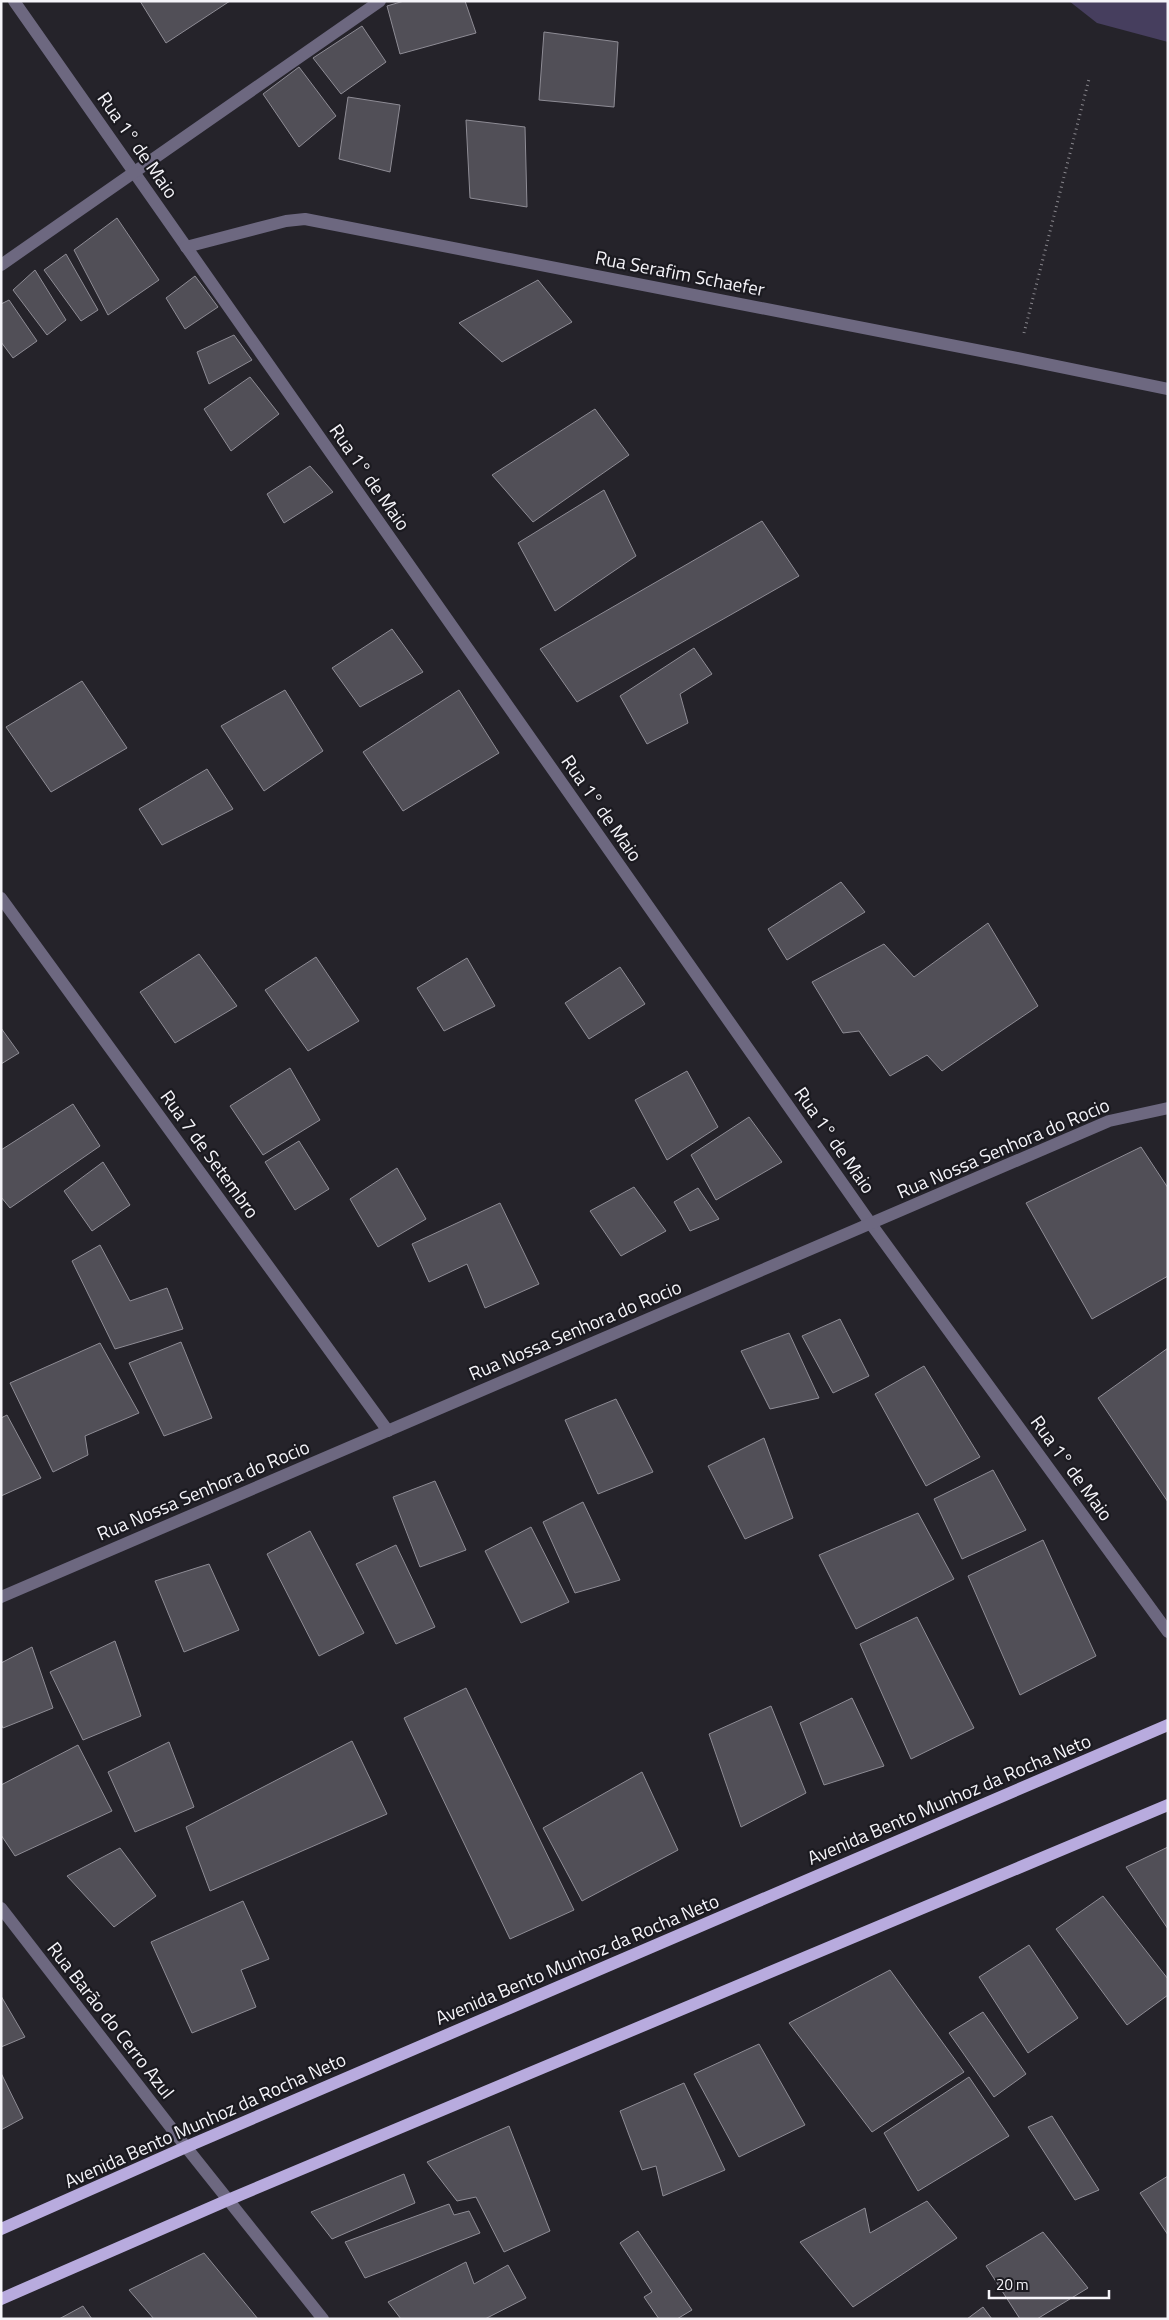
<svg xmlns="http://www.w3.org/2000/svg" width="1169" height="2320" font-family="'Titillium Web',sans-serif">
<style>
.green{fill:#463e5e}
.building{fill:#514f57;stroke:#8e8c95}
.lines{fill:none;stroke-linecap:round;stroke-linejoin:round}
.path{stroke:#88868c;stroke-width:3;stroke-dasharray:1 4;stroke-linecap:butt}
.minor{stroke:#6d6880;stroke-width:12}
.major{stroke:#b8abde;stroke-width:12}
.labels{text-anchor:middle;stroke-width:4.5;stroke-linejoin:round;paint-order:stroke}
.street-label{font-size:19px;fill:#f5f4f9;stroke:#1b1a20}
</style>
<rect width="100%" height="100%" fill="#25232a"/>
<path class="green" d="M1069,1h99v41l-71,-19z"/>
<g class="building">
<path d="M140,1h90l-64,42z"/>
<path d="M404,1h61l11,32 -76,21 -13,-48z"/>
<path d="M362,26l24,36 -45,32 -28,-36z"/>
<path d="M544,32l74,10 -4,65 -75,-7z"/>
<path d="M299,67l37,49 -37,31 -36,-53z"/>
<path d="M348,97l52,8 -10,67 -51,-13z"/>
<path d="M466,120l59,7 2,80 -57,-9z"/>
<path d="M117,218l42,62 -51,35 -34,-65z"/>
<path d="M66,254l32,56 -17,11 -37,-51z"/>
<path d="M35,270l31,50 -19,15 -34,-45z"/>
<path d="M195,276l23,31 -33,22 -19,-31z"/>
<path d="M538,280l34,42 -70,40 -43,-39z"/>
<path d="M9,300l28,41 -24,17 -12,-16v-38z"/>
<path d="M234,335l18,25 -43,24 -12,-32z"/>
<path d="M250,377l29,37 -48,37 -27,-42z"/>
<path d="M595,409l34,46 -96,67 -41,-47z"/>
<path d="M310,466l23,26 -49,31 -17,-29z"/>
<path d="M604,490l32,66 -81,55 -37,-68z"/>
<path d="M762,521l37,55 -222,126 -37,-53z"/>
<path d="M392,629l31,43 -63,35 -28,-39z"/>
<path d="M694,648l18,26 -32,20 8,29 -41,21 -27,-48z"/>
<path d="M82,681l45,67 -76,44 -45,-65z"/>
<path d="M285,690l38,61 -59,40 -43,-65z"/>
<path d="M459,690l40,63 -96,58 -40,-59z"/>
<path d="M207,769l26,40 -71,36 -23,-36z"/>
<path d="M841,882l24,30 -78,48 -19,-31z"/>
<path d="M988,923l50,83 -96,65 -15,-16 -37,21 -31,-45 -16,2 -31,-51 72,-38 30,33z"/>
<path d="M199,954l38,52 -62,37 -35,-51z"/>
<path d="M316,957l43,64 -51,30 -43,-61z"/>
<path d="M467,958l28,48 -51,25 -27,-43z"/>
<path d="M620,967l25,37 -56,35 -24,-36z"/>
<path d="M1,1028l18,25 -18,11z"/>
<path d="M290,1068l30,52 -57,35 -33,-49z"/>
<path d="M687,1071l31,56 -51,33 -32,-60z"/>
<path d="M73,1104l27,42 -90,62 -9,-11v-47z"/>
<path d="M749,1117l33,45 -66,38 -25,-45z"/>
<path d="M299,1141l30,48 -34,21 -30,-48z"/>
<path d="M1141,1147l27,41v88l-76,43 -66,-116z"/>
<path d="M103,1162l27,43 -38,26 -28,-40z"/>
<path d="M397,1168l29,51 -48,28 -28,-48z"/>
<path d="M634,1187l32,44 -45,25 -31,-45z"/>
<path d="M698,1188l21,31 -29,12 -16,-29z"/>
<path d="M500,1203l39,81 -54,24 -18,-44 -38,18 -17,-38z"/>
<path d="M100,1245l30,56 37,-13 16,41 -68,20 -43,-88z"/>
<path d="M840,1319l29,57 -36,17 -31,-57z"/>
<path d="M789,1333l30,65 -49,11 -29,-58z"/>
<path d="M181,1342l31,76 -48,18 -35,-73z"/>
<path d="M100,1343l39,70 -54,23 3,19 -35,17 -43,-89z"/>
<path d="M1168,1348v154l-70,-104z"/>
<path d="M924,1366l56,91 -54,29 -51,-92z"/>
<path d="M616,1399l37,73 -55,22 -33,-74z"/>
<path d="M7,1415l34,63 -40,18v-78z"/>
<path d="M764,1438l29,80 -48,21 -37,-73z"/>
<path d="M993,1470l33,60 -64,29 -28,-60z"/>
<path d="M435,1481l31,69 -46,17 -27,-70z"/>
<path d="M583,1502l37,78 -45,13 -32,-71z"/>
<path d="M918,1513l36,66 -98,50 -37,-74z"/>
<path d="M531,1527l38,75 -48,21 -36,-72z"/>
<path d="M310,1531l54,102 -45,23 -52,-102z"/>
<path d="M1043,1540l53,116 -76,39 -52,-119z"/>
<path d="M396,1545l39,82 -39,17 -40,-80z"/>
<path d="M209,1564l30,66 -55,22 -29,-71z"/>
<path d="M917,1617l57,111 -63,31 -51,-115z"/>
<path d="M115,1641l26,75 -58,24 -33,-68z"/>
<path d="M32,1647l21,61 -50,20 -2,-4v-61z"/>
<path d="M466,1688l108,222 -64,29 -106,-221z"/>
<path d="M852,1698l32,68 -60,19 -24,-62z"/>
<path d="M771,1706l35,87 -65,34 -32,-93z"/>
<path d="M352,1741l35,73 -177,77 -24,-64z"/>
<path d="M169,1742l25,65 -59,25 -27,-60z"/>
<path d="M78,1745l34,66 -97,45 -14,-21v-50z"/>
<path d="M642,1772l36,78 -96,51 -39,-73z"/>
<path d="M1168,1847v82l-42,-62z"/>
<path d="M120,1848l36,48 -42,31 -47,-51z"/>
<path d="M1103,1896l65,83v16l-41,30 -71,-96z"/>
<path d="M243,1901l26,58 -28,11 15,37 -64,26 -41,-91z"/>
<path d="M1029,1945l49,73 -50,35 -49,-76z"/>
<path d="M890,1970l74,102 -92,60 -83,-109z"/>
<path d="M1,1996l24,41 -24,10z"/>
<path d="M983,2012l43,62 -32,23 -45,-64z"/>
<path d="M759,2044l46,81 -66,32 -45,-83z"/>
<path d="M1,2073l22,45 -22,12z"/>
<path d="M969,2077l40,59 -91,55 -34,-58z"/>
<path d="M684,2083l41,87 -62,26 -7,-30 -14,4 -22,-59z"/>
<path d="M1052,2116l47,74 -24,10 -47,-73z"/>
<path d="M509,2126l41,105 -46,21 -28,-55 -19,4 -30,-39z"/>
<path d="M404,2174l11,29 -83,36 -21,-27z"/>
<path d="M1168,2176v59l-28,-42z"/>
<path d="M927,2201l30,37 -104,69 -53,-65 65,-34 5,25z"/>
<path d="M449,2204l5,11 15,-4 11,22 -115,45 -20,-36z"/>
<path d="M638,2231l54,79 -15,9h-18l-15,-22 8,-5 -32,-49z"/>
<path d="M1043,2232l45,56 -51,31h-17l-34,-53z"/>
<path d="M204,2253l54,66h-104l-25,-29z"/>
<path d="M466,2262l8,22 34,-19 18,33 -41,21h-84l-13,-17z"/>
<path d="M83,2306l9,13h-33z"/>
<path d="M983,2307l9,12h-25z"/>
</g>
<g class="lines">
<path class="path" d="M1024,333l65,-254"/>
<g class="minor">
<path d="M14,1l857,1223 297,408"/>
<path d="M186,247l100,-26 19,-2 712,139 151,31"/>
<path d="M1,265l379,-264"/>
<path d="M1,898l387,533"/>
<path d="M1,1597l1108,-476 59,-13"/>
<path d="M1,1908l185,239 137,172"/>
</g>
<g class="major">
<path d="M1,2229l185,-82 982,-422"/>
<path d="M1,2299l227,-99 940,-395"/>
</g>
</g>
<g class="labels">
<g class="street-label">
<text transform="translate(138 145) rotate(55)" y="7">Rua 1° de Maio</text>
<text transform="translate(680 273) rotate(11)" y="7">Rua Serafim Schaefer</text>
<text transform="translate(370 477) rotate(55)" y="7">Rua 1° de Maio</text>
<text transform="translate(602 808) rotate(55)" y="7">Rua 1° de Maio</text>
<text transform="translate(835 1140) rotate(55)" y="7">Rua 1° de Maio</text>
<text transform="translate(1003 1148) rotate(-23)" y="7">Rua Nossa Senhora do Rocio</text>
<text transform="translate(210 1154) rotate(54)" y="7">Rua 7 de Setembro</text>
<text transform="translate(575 1330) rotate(-23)" y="7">Rua Nossa Senhora do Rocio</text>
<text transform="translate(1072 1468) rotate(54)" y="7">Rua 1° de Maio</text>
<text transform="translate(203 1490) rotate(-23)" y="7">Rua Nossa Senhora do Rocio</text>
<text transform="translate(949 1799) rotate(-23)" y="7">Avenida Bento Munhoz da Rocha Neto</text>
<text transform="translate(577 1959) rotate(-23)" y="7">Avenida Bento Munhoz da Rocha Neto</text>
<text transform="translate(111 2020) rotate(52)" y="7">Rua Barão do Cerro Azul</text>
<text transform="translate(205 2120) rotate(-24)" y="7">Avenida Bento Munhoz da Rocha Neto</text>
</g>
</g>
<rect width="1169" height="2320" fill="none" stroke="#f5f4f9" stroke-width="5"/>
<path d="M989 2290v8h120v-8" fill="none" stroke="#f5f4f9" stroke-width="2.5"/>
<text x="996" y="2290" font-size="15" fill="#f5f4f9" stroke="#1b1a20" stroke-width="4" paint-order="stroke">20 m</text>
</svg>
